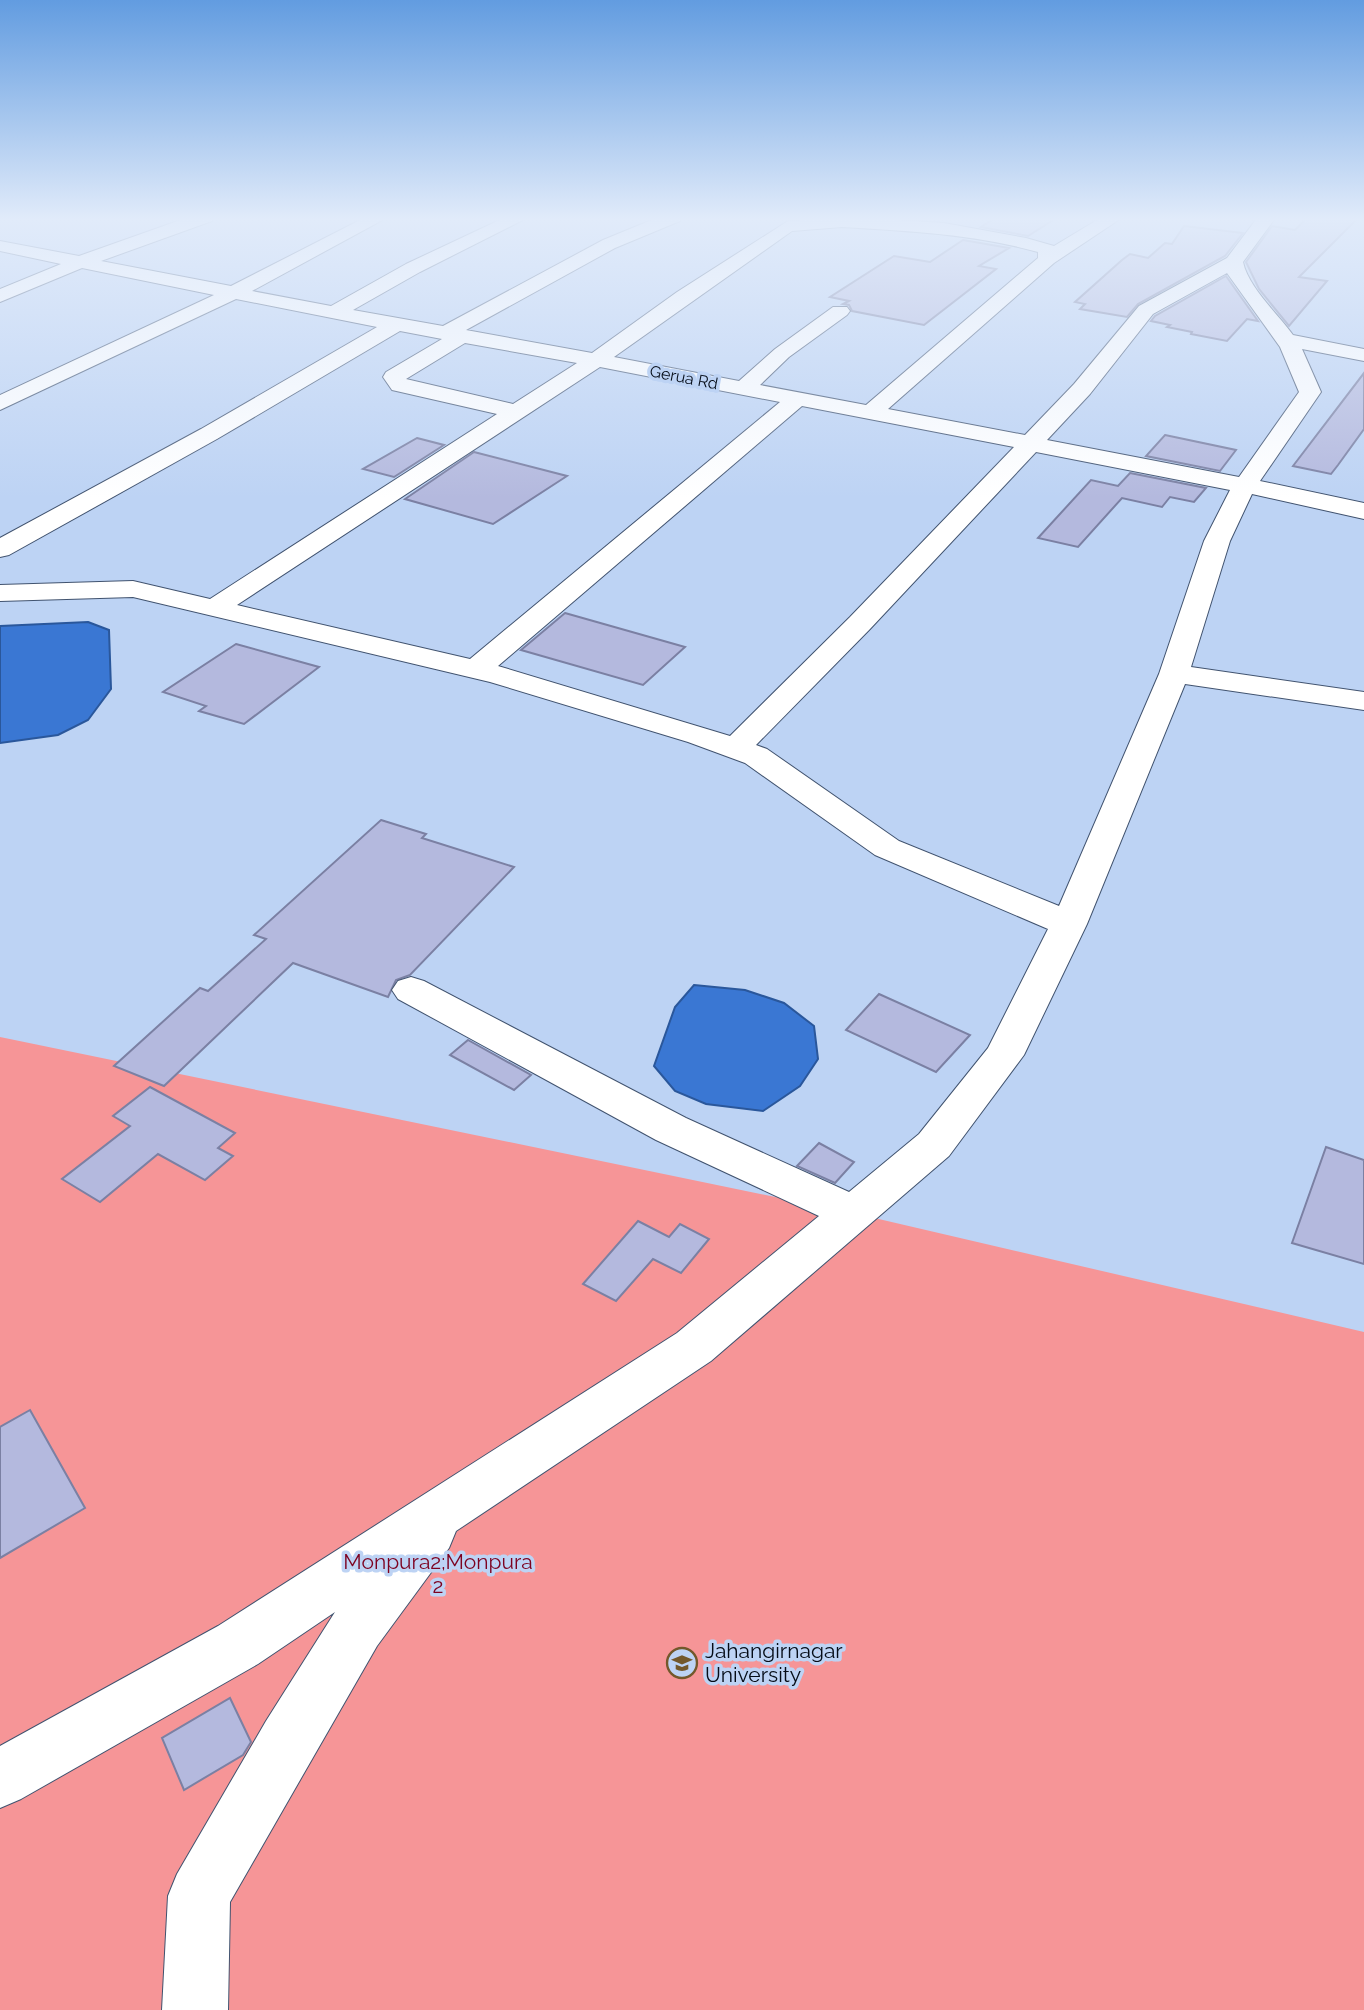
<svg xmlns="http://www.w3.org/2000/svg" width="1364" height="2010" font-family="Raleway,sans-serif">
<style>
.green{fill:#f69597}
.water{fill:#3a77d3;stroke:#2a579b;stroke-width:2}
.building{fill:#b4b9de;stroke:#7b80a3;stroke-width:2}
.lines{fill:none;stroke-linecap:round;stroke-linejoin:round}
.street-casing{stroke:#41536f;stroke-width:2}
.street{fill:#fff;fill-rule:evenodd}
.labels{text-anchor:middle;stroke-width:7;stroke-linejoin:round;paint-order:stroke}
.far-street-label{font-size:16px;fill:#050c17;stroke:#bdd3f4}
.near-park-label{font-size:21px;fill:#7d0220;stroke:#bdd3f4}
.near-poi-label{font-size:21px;fill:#050c17;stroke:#bdd3f4;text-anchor:start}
</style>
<rect width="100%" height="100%" fill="#bdd3f4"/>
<path class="green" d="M0,1037l853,176 511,119v678h-1364z"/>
<g class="water">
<path d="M88,622l21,8 2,59 -23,31 -30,15 -58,8v-117z"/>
<path d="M694,985l51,5 39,13 30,23 4,33 -18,27 -37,25 -57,-7 -31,-13 -21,-25 21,-59z"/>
</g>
<g class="building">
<path d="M996,217h62l-30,19 -47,-9z"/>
<path d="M1308,217h51l-60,60 28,4 -38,45 -30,-37 -13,-27 26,-36 23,4z"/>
<path d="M1184,226l59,7 -18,23 -87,48 -11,13 -47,-8 5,-5 -10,-2 47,-42 8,-6 18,4 17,-15 7,1z"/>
<path d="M963,240l46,8 -30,18 17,3 -72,56 -72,-14 -3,-6 -6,-1 6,-3 -19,-4 64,-41 36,6z"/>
<path d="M1226,276l32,45 -11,-2 -20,22 -36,-7 1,-2 -25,-5 3,-2 -19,-4 4,-5z"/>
<path d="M1364,373v56l-26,36 -7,9 -38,-8z"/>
<path d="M1165,435l71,15 -16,21 -74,-15z"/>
<path d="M417,438l27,7 -50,32 -31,-8z"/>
<path d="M474,452l93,24 -74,48 -88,-25z"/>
<path d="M1130,473l76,15 -12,14 -24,-5 -8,10 -40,-9 -44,49 -40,-9 53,-58 27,6z"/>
<path d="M565,613l120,34 -42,38 -122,-35z"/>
<path d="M236,644l83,23 -75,57 -45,-13 7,-5 -43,-14z"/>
<path d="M381,820l45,14 -4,4 92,29 -104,108 -14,5 -8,17 -95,-34 -129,123 -50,-20 86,-78 8,3 58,-52 -12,-4z"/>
<path d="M879,994l91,41 -34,37 -90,-42z"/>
<path d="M468,1040l63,35 -17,15 -64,-35z"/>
<path d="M150,1087l85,46 -17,15 15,8 -28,24 -47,-26 -58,48 -38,-23 68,-53 -17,-10z"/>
<path d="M819,1143l35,19 -19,21 -38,-17z"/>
<path d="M1326,1147l38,13v104l-72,-21z"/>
<path d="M638,1221l31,16 11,-13 29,15 -28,34 -28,-14 -37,42 -33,-17z"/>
<path d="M30,1410l55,98 -85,50v-131z"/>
<path d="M230,1698l21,44 -8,13 -59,35 -22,-52z"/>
</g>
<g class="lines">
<g class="street-casing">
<path id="street" d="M189,217h26l-3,4 -111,40 130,25 135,-69h22l-136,74 79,15 75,-42 100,-47h23l-109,55 -67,38 90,16 160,-86 56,-23h24l-3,4 -65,27 -149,82 126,23 85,-61 111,-71 60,-4 96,6 82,15 28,8 48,-29h21l-69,46 -166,146 137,26 49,-51 65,-78 88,-48 31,-41h18l-33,45c5,25 35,52 50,73l71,14v12l-62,-12 19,43 -61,89 104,22v16l-112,-25 -22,47 -39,126 173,25v18l-179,-26 -98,240 -63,131 -75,101 -238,205 -255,170 -7,17 -72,98 -147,256 -2,108h-66l6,-114 9,-22 89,-153 69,-109 -77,52 -237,135 -21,9v-62l218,-120 459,-293 142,-117 -163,-76 -258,-141 -6,-9 6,-9 13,-4 13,4 262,137 163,74 70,-58 69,-86 60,-119 -173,-74 -130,-92 -57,-21 -198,-60 -357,-85 -133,4v-16l133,-4 77,18 287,-185 -105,-24 -9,-13 3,-5 56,-33 -42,-8 -183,108 -208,116 -9,2v-19l201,-109 176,-102 -141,-28 -236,111v-15l214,-100 -132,-27 -82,34v-13l61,-25 -61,-13v-10l79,15zM842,227c66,4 132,7 196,25v6l-172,147 -106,-20 29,-28 58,-42 3,-4 -3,-4h-14l-58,42 -36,32 -125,-24 178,-126zM1227,273l53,74 19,45 -60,85 -192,-37 43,-46 63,-80zM465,343l112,20 -64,41 -107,-25zM600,367l180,35 -310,257 -233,-54zM802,406l212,41 -164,170 -120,119 -232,-70zM1036,452l194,38 -26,51 -45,133 -100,232 -160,-65 -132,-92 -11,-4 114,-116z"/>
</g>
<use href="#street" class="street"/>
</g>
<linearGradient id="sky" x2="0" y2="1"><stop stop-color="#629ce0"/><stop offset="0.44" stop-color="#e1ebfa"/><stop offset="1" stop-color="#e1ebfa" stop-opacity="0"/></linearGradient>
<rect width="1364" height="498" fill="url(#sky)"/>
<defs>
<g id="university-ring" transform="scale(1.575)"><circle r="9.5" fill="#bdd3f4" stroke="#73582b" stroke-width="1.5"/><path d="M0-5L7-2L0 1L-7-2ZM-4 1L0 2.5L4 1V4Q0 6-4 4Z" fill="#73582b"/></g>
</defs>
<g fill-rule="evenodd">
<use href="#university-ring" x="682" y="1663"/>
</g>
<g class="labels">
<g class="far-street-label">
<text transform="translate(684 377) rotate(11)" y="6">Gerua Rd</text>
</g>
<g class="near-park-label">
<text x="438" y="1569">Monpura2;Monpura<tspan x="438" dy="24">2</tspan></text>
</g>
<g class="near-poi-label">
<text x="705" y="1658">Jahangirnagar<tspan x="705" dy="24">University</tspan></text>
</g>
</g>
</svg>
